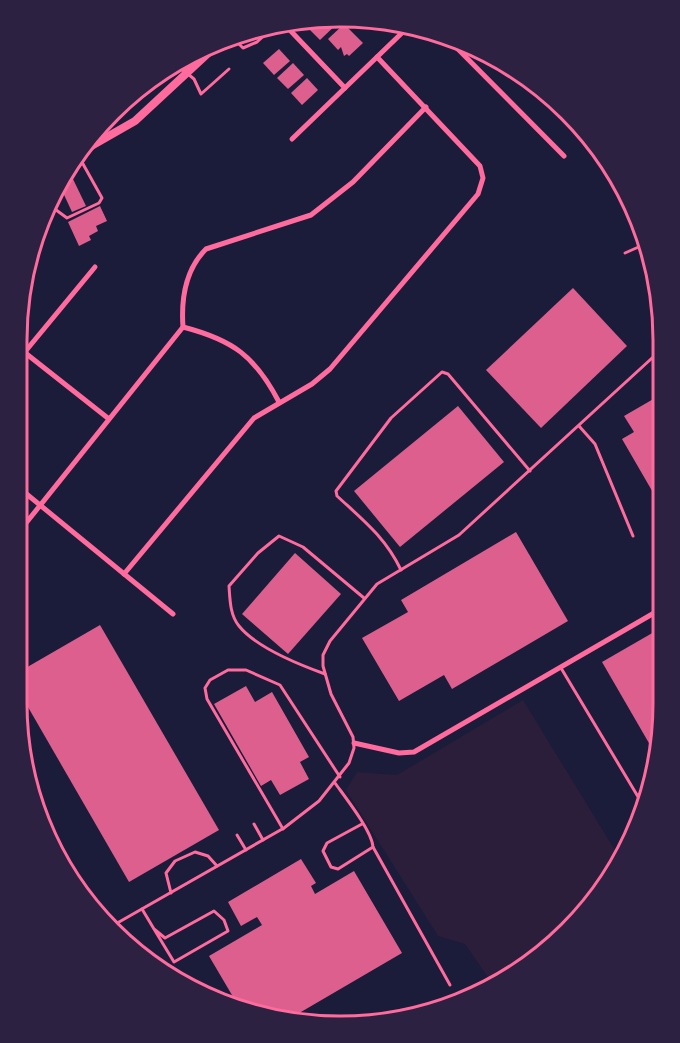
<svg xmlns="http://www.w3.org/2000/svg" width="680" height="1043" font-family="Mulish,sans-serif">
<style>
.green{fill:#2a1e3b}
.building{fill:#dd5f8e}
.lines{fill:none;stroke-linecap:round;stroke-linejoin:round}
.service{stroke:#ff6b9d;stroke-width:3}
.minor{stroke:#ff6b9d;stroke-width:5}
.secondary{stroke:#ff6b9d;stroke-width:8}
.rim{fill:none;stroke:#ff6b9d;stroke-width:3}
</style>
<rect width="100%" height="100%" fill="#1b1b3a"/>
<path class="green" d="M523,700l98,160 -38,57 -81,66 -8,3 -29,-42 -27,-8 -92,-146 11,-18 40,3z"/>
<g class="building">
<path d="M319,17l22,3 -21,20 -18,-18z"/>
<path d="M344,24l19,19 -14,13 -2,-2 -3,2 -3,-9 -3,3 -10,-11z"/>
<path d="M279,49l11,12 -16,14 -11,-12z"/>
<path d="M293,63l11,12 -16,14 -11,-11z"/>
<path d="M307,78l11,12 -16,15 -11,-12z"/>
<path d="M72,177l14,29 -14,6 -13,-28z"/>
<path d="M100,206l7,15 -11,5 2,5 -9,5 2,4 -12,6 -11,-24z"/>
<path d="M573,288l54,58 -86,82 -55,-58z"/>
<path d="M662,394v114l-40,-69 12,-7 -10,-16z"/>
<path d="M458,406l46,56 -104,85 -46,-56z"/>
<path d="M516,532l52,89 -116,68 -8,-14 -45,26 -37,-63 46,-26 -7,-12z"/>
<path d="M295,553l46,41 -53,60 -46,-40z"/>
<path d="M100,625l119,205 -90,52 -112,-194v-15z"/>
<path d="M661,628v118l-4,11 -55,-95z"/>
<path d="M246,686l9,16 17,-10 37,65 -9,5 9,17 -29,16 -9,-15 -10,6 -47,-82z"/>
<path d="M301,859l15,24 -5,3 4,8 39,-23 48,82 -113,66 -50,-12 -30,-51 53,-31 -5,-8 -16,9 -13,-24z"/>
</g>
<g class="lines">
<g class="service">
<path d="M235,40l8,8 14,-6 12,-11"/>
<path d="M188,74l6,5 7,15 28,-25"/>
<path d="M48,204l19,14 32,-15 3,-5 -24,-43"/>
<path d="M625,253l18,-8"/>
<path d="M579,426l16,18 38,92"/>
<path d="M401,570c-16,-33 -38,-50 -64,-74l-1,-5 55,-73 51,-46 6,2 82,97"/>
<path d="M561,668l82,137"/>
<path d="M325,674c-25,-9 -69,-27 -86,-48 -9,-11 -9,-26 -10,-40l29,-33 21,-17 24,11 61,51"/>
<path d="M335,783c10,14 37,48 38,64l-35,22 -7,-2 -8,-16 4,-8 35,-19"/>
<path d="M254,824l9,16"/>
<path d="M283,829l-76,-130 -2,-11 5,-8 18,-10h18l34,15 60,92"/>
<path d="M237,835l9,15"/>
<path d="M373,847l77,138"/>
<path d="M171,893l-5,-20 9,-12 20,-9 13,4 9,10"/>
<path d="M142,909l12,20 11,9 49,-27 10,9 4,11 -54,31 -20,-33"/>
<path d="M112,926l172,-98 35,-27 30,-38 5,-15 -1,-11 -22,-43 -8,-28v-11l7,-14 47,-57 82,-49 204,-187"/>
</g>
<g class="minor">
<path d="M286,26l59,62"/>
<path d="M443,34l121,122"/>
<path d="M178,65l9,8"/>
<path d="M292,139l114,-110"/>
<path d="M183,327c50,13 72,29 96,75"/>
<path d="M19,348l90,71"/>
<path d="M19,359l76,-92"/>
<path d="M18,487l155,127"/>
<path d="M18,533l165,-206c-2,-28 3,-58 23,-78l105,-34 42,-33 73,-75"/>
<path d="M124,574l130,-156 58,-34 18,-15 148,-175 5,-16 -3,-12 -103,-109"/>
<path d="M354,743l45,10 15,-1 247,-143"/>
</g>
<path class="secondary" d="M79,153l56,-32 83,-77"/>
</g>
<path d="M0 0H680V1043H0ZM340 27H340A313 313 0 0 1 653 340V703A313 313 0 0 1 340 1016H340A313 313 0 0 1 27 703V340A313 313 0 0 1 340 27Z" fill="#2d2142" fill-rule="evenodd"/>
<path class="rim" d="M340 27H340A313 313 0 0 1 653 340V703A313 313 0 0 1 340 1016H340A313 313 0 0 1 27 703V340A313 313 0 0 1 340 27Z"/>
</svg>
